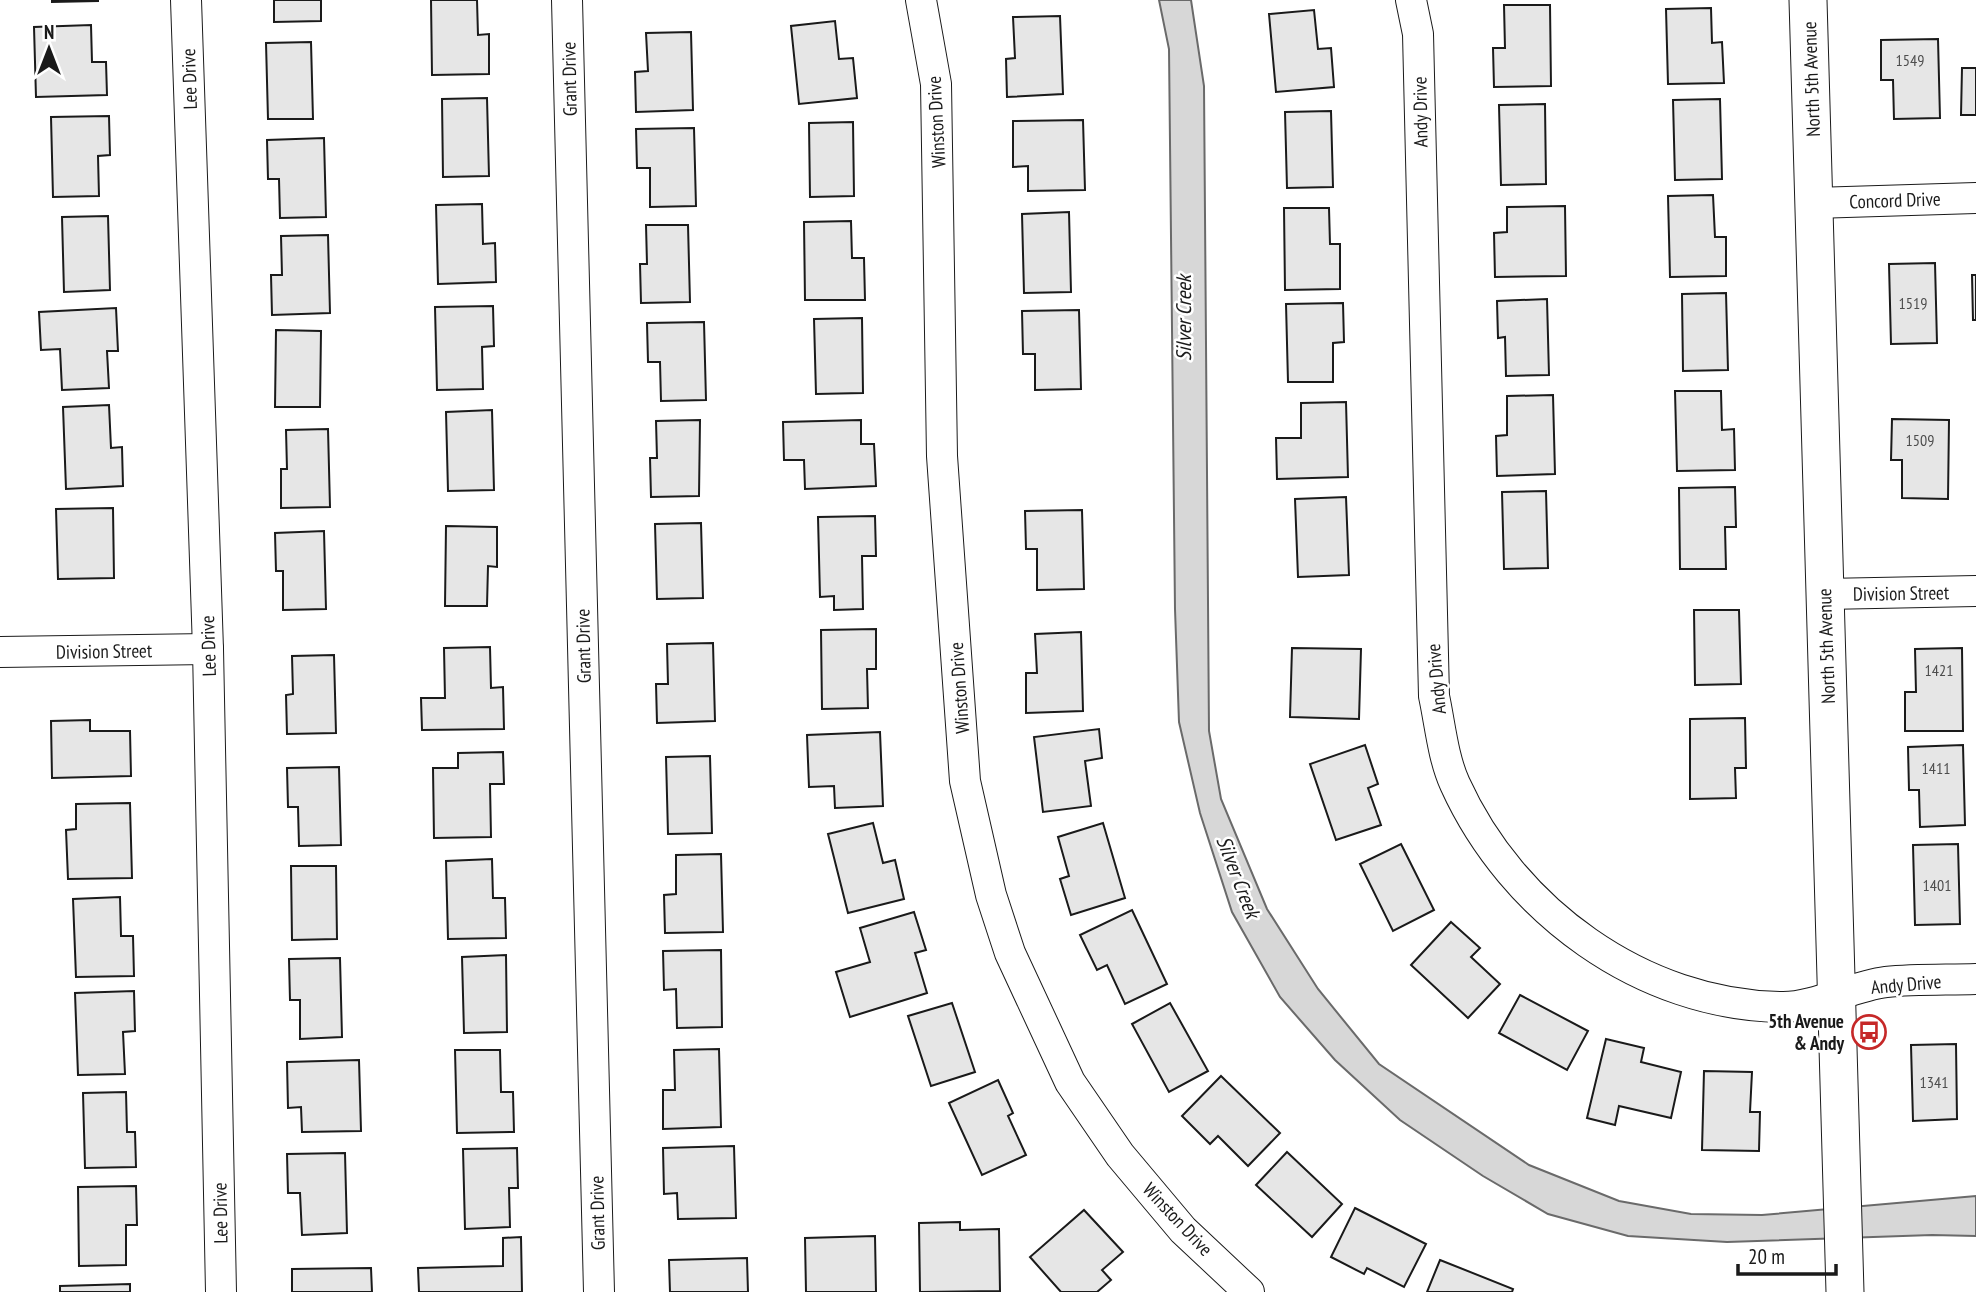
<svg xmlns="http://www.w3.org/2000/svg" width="1976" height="1292" font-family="'PT Sans Narrow',sans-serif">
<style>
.water{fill:#d7d7d7;stroke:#6a6a6a;stroke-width:2}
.building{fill:#e6e6e6;stroke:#1a1a1a;stroke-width:2}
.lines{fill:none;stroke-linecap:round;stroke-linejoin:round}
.minor-casing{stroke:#1a1a1a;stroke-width:32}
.tertiary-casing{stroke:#1a1a1a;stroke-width:39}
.minor{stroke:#fff;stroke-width:30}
.tertiary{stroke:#fff;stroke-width:37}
.labels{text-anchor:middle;stroke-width:5;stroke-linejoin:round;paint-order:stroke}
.number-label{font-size:16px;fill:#4d4d4d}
.street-label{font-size:19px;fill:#1a1a1a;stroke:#fff}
.poi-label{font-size:19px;font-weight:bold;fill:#1a1a1a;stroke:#fff;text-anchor:end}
.water-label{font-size:21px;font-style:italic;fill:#1a1a1a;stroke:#fff}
</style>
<rect width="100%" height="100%" fill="#fff"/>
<path class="water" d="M1159,0h32l13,86 5,645 12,68 46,110 51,80 61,75 150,101 90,36 72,13 71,1 214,-19v40l-44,-1 -205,7 -99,-6 -80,-22 -65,-38 -83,-56 -65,-60 -55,-63 -48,-85 -32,-99 -21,-91 -4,-113 -6,-560z"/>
<g class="building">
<path d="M52,0h46v1l-46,1z"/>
<path d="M274,0h47v21l-47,1z"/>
<path d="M431,0h46l1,35 11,-1v40l-57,1z"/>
<path d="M1504,5h46l1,81 -57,1 -1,-39h12z"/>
<path d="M1711,8l1,35 10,-1 2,41 -56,1 -2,-75z"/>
<path d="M1314,10l4,39 13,-1 3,39 -58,5 -7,-78z"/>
<path d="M1060,16l3,78 -56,3 -1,-38 9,-1 -2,-41z"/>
<path d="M835,21l4,38 14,-1 4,40 -58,6 -8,-78z"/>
<path d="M91,25l1,37h14l1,33 -71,2 -2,-70z"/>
<path d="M691,32l2,78 -57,2 -1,-40 13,-1 -2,-38z"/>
<path d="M1938,39l2,79 -46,1 -1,-39h-12v-40z"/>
<path d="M311,42l2,77h-45l-2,-76z"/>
<path d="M1962,68h14v47h-15z"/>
<path d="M487,98l2,78 -46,1 -1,-78z"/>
<path d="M1720,99l2,80 -47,1 -2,-80z"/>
<path d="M1545,104l1,80 -45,1 -2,-80z"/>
<path d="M1331,111l2,76 -46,1 -2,-76z"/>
<path d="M109,116l1,39 -12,1 1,40 -46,1 -2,-80z"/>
<path d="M1083,120l2,70 -57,1v-25l-15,1v-46z"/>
<path d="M853,122l1,74 -44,1 -1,-74z"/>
<path d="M694,128l2,78 -46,1v-39h-13l-1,-39z"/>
<path d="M324,138l2,79 -46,1 -1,-39h-11l-1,-39z"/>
<path d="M1713,195l2,42h11v39l-56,1 -2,-81z"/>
<path d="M482,204l1,40 12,-1 1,39 -58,2 -2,-79z"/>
<path d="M1565,206l1,70 -71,1 -1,-44 13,-1v-25z"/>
<path d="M1284,208h45l1,36h10v45l-55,1z"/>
<path d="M1069,212l2,80 -47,1 -2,-79z"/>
<path d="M108,216l2,74 -46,2 -2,-75z"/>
<path d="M851,221l1,37h12l1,42h-60l-1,-78z"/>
<path d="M646,225h42l2,77 -49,1 -1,-39h7z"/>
<path d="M328,235l2,78 -58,2 -1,-40h11l-1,-39z"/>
<path d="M1935,263l2,80 -46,1 -2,-80z"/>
<path d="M1972,275h4v45h-3z"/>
<path d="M1726,293l2,77 -45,1 -1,-77z"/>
<path d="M1547,299l2,76 -43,1 -1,-39 -7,1 -1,-37z"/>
<path d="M1343,303l1,39 -11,1v39h-45l-2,-78z"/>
<path d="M493,306l1,40 -12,1 1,42 -46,1 -2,-83z"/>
<path d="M116,308l2,43h-11l2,37 -47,2 -2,-41 -19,1 -2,-38z"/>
<path d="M1079,310l2,79 -46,1v-36h-12l-1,-43z"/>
<path d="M862,318l1,75 -47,1 -2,-75z"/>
<path d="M704,322l2,78 -45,1 -1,-39h-12l-1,-39z"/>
<path d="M276,330l45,1 -1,76h-45z"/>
<path d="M1675,391h46l1,39 12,-1 1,41 -58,1z"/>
<path d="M1553,395l2,79 -58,2 -1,-40 11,-1v-39z"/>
<path d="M1346,402l2,75 -71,2 -1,-41h25v-35z"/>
<path d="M109,405l2,43 11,-1 1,39 -57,3 -3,-82z"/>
<path d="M492,410l2,80 -46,1 -2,-79z"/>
<path d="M1892,419l57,1 -1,79 -46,-1v-38h-11z"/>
<path d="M700,420l-1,76 -48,1 -1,-39h7l-1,-37z"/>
<path d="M861,420v24h13l2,42 -71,3 -1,-29h-20l-1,-38z"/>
<path d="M328,429l2,78 -49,1v-39h6l-1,-39z"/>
<path d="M1735,487l1,40h-11l1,42h-46l-1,-81z"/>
<path d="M1546,491l2,77 -44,1 -2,-77z"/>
<path d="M1346,497l3,78 -51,2 -3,-78z"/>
<path d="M113,508l1,70 -56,1 -2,-70z"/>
<path d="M1082,510l2,79 -47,1v-41h-11l-1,-38z"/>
<path d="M875,516l1,40h-14l1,53 -29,1v-14l-14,1 -2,-80z"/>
<path d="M701,523l2,75 -46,1 -2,-75z"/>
<path d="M446,526l51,1v40l-9,-1 -1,40h-42z"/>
<path d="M324,531l2,78 -43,1v-39h-7l-1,-38z"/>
<path d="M1694,610h45l2,74 -46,1z"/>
<path d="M876,629v40h-9l1,39 -46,1 -1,-79z"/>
<path d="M1081,632l2,79 -57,2v-40h11l-2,-39z"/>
<path d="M713,643l2,78 -58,2 -1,-39h12l-1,-40z"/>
<path d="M490,647l1,41 12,-1 1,42 -82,1 -1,-32h24l-1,-50z"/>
<path d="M1292,648l69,1 -2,70 -69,-2z"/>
<path d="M1962,648l1,83h-58v-39h11l-1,-43z"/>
<path d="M334,655l2,78 -49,1 -1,-39 7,-1 -1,-38z"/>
<path d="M1745,718l1,50h-11l1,30 -46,1v-80z"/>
<path d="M90,720v11h40l1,45 -79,2 -1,-57z"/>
<path d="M1099,729l3,29 -17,3 6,45 -48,6 -9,-75z"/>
<path d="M880,732l3,74 -48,2 -1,-22 -25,1 -2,-52z"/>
<path d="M1365,745l13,39 -10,4 13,37 -45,15 -26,-76z"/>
<path d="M1963,745l2,80 -45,2 -1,-37h-10l-1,-43z"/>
<path d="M503,752l1,32h-14l1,53 -57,1 -1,-70h25v-15z"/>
<path d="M710,756l2,77 -44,1 -2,-77z"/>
<path d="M339,767l2,78 -42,1 -1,-39h-10l-1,-39z"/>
<path d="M130,803l2,75 -64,1 -2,-49 10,-1v-25z"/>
<path d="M873,823l10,40 12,-3 9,39 -56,14 -20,-79z"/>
<path d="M1103,823l22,75 -54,17 -11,-36 9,-3 -11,-39z"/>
<path d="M1401,844l33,66 -41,21 -33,-67z"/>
<path d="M1958,844l2,80 -45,1 -2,-80z"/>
<path d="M721,854l2,78 -58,1 -1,-38 12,-1v-39z"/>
<path d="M492,859l1,39h12l1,40 -58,1 -2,-78z"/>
<path d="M291,866h45l1,73 -45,1z"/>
<path d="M120,897l1,39h12l1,40 -58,1 -3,-78z"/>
<path d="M1132,910l35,74 -42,20 -18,-39 -10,5 -17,-35z"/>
<path d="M914,912l12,38 -11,3 12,40 -77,24 -14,-45 34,-10 -10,-34z"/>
<path d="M1451,922l29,26 -9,9 29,27 -32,34 -57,-53z"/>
<path d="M721,950l1,77 -45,1 -1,-39 -12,1 -1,-39z"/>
<path d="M506,955l1,77 -43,1 -2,-76z"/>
<path d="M340,958l2,79 -42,2v-39h-10l-1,-41z"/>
<path d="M134,991l1,40 -12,1 2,42 -47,1 -3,-82z"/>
<path d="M1520,995l68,36 -21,39 -68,-37z"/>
<path d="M952,1003l23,69 -44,14 -23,-70z"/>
<path d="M1170,1003l38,68 -39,21 -37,-68z"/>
<path d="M1606,1039l38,9 -3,14 40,10 -10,46 -52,-12 -4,19 -28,-7z"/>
<path d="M1956,1044l1,75 -44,2 -2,-76z"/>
<path d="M719,1049l2,78 -58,2v-39h12l-1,-40z"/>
<path d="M455,1050h45l1,42h12l1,40 -57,1z"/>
<path d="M359,1060l2,71 -59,1 -1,-25 -13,1 -1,-46z"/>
<path d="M1704,1071l48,1 -2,40h10l-1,39 -57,-1z"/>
<path d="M1221,1076l59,57 -32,33 -30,-30 -8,8 -28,-28z"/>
<path d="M998,1080l15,33 -5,3 18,39 -44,20 -33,-72z"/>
<path d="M126,1092l1,40h8l1,35 -51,1 -2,-75z"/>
<path d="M734,1146l2,72 -58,1 -1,-26 -13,1 -1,-46z"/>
<path d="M517,1148l1,40h-9l1,39 -45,2 -2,-80z"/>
<path d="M1287,1152l55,52 -30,33 -56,-52z"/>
<path d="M345,1153l2,80 -45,2 -2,-42h-12l-1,-39z"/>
<path d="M136,1186l1,39h-11v40l-47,1 -1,-79z"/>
<path d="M1355,1208l71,36 -22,43 -37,-19 -3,6 -33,-17z"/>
<path d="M1084,1210l39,42 -21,18 9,10 -14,12h-36l-31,-35z"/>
<path d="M960,1222v8l39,-1 1,62 -80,1 -1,-69z"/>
<path d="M875,1236l1,56h-70l-1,-54z"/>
<path d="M521,1237l1,55h-103l-1,-24 85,-2v-28z"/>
<path d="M747,1258l1,34h-78l-1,-32z"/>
<path d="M1440,1260l73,29 -1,3h-85z"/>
<path d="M371,1268l1,24h-80v-23z"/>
<path d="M130,1284v8h-70v-6z"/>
</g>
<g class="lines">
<g class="minor-casing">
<g id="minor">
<path d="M186,0l22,649 13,643"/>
<path d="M567,0l32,1292"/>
<path d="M921,0l15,84 6,372 23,325 26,114 19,58 60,129 50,73 63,75 66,62"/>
<path d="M1411,0l7,34 16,662c6,28 9,62 21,88 57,126 187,222 328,223 32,0 70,-21 103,-25 29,-3 60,-2 90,-3"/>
<path d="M1814,203l162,-5"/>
<path d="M1825,594l151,-3"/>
<path d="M0,652l208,-3"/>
</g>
</g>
<g class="tertiary-casing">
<path id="tertiary" d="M1808,0l37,1292"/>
</g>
<use href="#minor" class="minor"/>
<use href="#tertiary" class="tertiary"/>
</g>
<defs>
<g id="bus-ring" transform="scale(1.75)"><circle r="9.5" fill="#fff" stroke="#c62828" stroke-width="1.5"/><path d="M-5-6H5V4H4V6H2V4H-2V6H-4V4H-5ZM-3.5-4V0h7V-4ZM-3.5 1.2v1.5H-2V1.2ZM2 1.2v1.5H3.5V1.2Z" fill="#c62828"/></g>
</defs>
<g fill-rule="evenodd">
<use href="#bus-ring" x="1869" y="1032"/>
</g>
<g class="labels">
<g class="number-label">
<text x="1910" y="66">1549</text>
<text x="1913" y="309">1519</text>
<text x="1920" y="446">1509</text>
<text x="1939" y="676">1421</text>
<text x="1936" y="774">1411</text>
<text x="1937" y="891">1401</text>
<text x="1934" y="1088">1341</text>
</g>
<g class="street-label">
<text transform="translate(189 79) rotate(-92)" y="7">Lee Drive</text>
<text transform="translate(569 79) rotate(-91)" y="7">Grant Drive</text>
<text transform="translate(1811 79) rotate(-92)" y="7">North 5th Avenue</text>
<text transform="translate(1420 112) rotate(-91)" y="7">Andy Drive</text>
<text transform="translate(936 122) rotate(-93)" y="7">Winston Drive</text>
<text transform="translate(1895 200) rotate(-2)" y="7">Concord Drive</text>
<text transform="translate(1901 593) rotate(-1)" y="7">Division Street</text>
<text transform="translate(208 646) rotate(-92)" y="7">Lee Drive</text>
<text transform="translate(583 646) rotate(-91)" y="7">Grant Drive</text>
<text transform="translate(1826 646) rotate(-92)" y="7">North 5th Avenue</text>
<text transform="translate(104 651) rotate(-1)" y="7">Division Street</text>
<text transform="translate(1436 679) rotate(-95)" y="7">Andy Drive</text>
<text transform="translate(959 688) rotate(-94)" y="7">Winston Drive</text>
<text transform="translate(1906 984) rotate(-5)" y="7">Andy Drive</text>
<text transform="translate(220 1213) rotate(-91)" y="7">Lee Drive</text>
<text transform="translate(597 1213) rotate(-91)" y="7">Grant Drive</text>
<text transform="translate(1178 1219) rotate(47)" y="7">Winston Drive</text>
</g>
<g class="poi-label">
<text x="1844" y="1028">5th Avenue<tspan x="1844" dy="22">&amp; Andy</tspan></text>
</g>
<g class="water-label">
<text transform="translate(1184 318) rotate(-90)" y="7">Silver Creek</text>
<text transform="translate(1238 877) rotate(69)" y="7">Silver Creek</text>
</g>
</g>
<g transform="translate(49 49)" stroke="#ffffff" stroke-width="5" paint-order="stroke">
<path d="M0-5L12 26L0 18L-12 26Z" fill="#1a1a1a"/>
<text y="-10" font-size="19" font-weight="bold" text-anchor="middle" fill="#1a1a1a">N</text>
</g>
<path d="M1738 1264v10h98v-10" fill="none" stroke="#1a1a1a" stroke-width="3.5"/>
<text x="1748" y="1264" font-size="21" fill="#1a1a1a" stroke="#ffffff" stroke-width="5" paint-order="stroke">20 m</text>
</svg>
